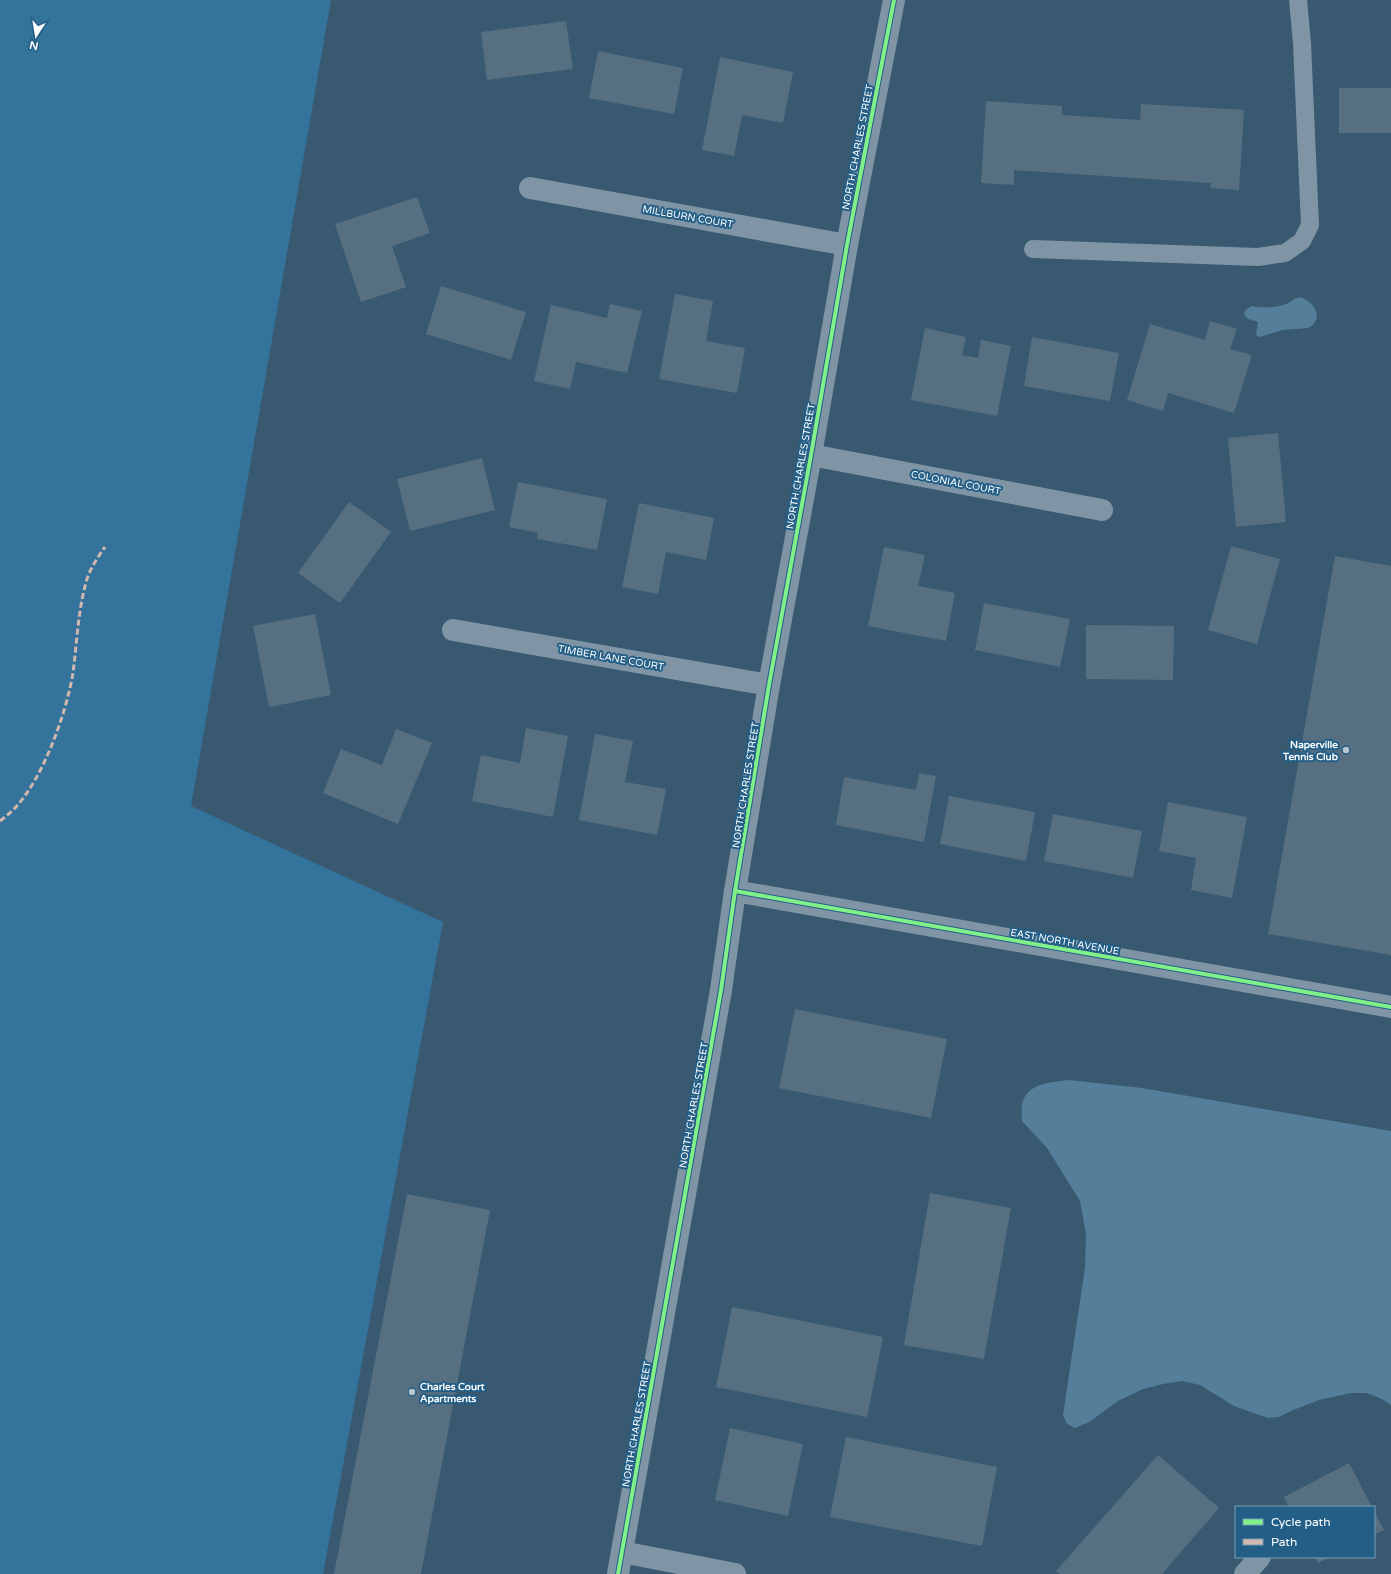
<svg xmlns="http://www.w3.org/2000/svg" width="1391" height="1574" font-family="'Varela Round',sans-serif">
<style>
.green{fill:#34739b}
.water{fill:#547e99}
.building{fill:#567082}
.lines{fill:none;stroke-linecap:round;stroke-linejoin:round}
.service{stroke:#7f95a5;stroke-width:18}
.minor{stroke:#7f95a5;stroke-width:22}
.quiet{stroke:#d1b7ad;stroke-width:3;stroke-dasharray:6 3;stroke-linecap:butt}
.cycleway-casing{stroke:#225e86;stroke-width:6}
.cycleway{stroke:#82f089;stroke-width:4}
.poi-dot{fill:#b9c5cd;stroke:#225e86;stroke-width:1.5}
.labels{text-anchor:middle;stroke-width:4;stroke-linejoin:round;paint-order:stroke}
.street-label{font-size:10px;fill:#fff;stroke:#225e86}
.poi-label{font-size:10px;font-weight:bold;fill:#fff;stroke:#225e86;text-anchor:end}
</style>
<rect width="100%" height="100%" fill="#385970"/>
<path class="green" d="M0,0h331l-140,806 252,116 -120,652h-323z"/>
<g class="water">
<path d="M1300,297c16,5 24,23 8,31l-26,2 -22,7 -4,-2 2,-13 -10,-3 -4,-5 1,-3 6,-5c11,2 24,2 35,-2 5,-2 8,-6 14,-7z"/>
<path d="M1069,1080l73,8 249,43v274l-9,-6 -15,-6h-16l-32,7 -28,11 -12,6 -11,1 -34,-12 -34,-21 -18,-4 -19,3 -20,5 -25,12 -29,21 -14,6 -8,-4 -4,-9 22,-147 1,-34 -6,-33 -33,-53 -25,-27c0,-5 -1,-11 0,-16 4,-22 29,-23 47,-25z"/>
</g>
<g class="building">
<path d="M566,21l7,48 -86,11 -6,-48z"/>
<path d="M598,51l85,17 -9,46 -85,-16z"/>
<path d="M720,57l73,15 -10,51 -41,-8 -8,41 -32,-6z"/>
<rect x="1339" y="88" width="52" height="45"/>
<path d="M986,101l76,5v9l78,5 1,-16 103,6 -5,80 -29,-2 1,-5 -197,-13v15l-33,-2z"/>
<path d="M417,197l13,36 -38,13 14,41 -45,15 -26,-78z"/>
<path d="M441,286l85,26 -15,48 -85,-26z"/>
<path d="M675,294l38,7 -7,40 39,7 -8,45 -78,-14z"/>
<path d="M610,304l32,7 -15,62 -51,-11 -6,27 -36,-8 17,-76 56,13z"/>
<path d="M1210,321l27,8 -7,20 22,6 -18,58 -66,-20 -5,18 -36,-11 23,-76 55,16z"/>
<path d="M925,328l41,9 -4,18 16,3 3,-18 30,6 -14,70 -86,-16z"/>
<path d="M1032,337l87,16 -9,48 -86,-15z"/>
<path d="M1278,433l8,89 -50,5 -8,-89z"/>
<path d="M482,458l13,52 -85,21 -13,-52z"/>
<path d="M518,482l89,17 -10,51 -60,-11 1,-6 -29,-6z"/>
<path d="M349,502l42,30 -51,71 -42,-30z"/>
<path d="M639,503l75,15 -8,42 -40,-8 -8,42 -36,-7z"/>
<path d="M1231,546l49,13 -23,85 -49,-14z"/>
<path d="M884,547l41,8 -7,31 37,7 -9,48 -78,-15z"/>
<path d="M1335,556l56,10v389l-123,-21z"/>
<path d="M984,603l86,16 -10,48 -85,-17z"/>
<path d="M315,614l16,81 -62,12 -16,-81z"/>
<path d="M1086,625l88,1 -1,54 -87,-1z"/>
<path d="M526,728l42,8 -15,81 -81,-16 9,-46 39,8z"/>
<path d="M396,729l36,14 -34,81 -75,-31 18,-44 41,16z"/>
<path d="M595,734l38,7 -8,41 41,7 -9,46 -78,-15z"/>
<path d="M919,773l17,3 -12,66 -88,-17 8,-48 72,13z"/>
<path d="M949,796l86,16 -9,49 -86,-17z"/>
<path d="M1168,802l79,15 -15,81 -41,-8 5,-32 -37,-7z"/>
<path d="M1053,814l89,17 -9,47 -89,-17z"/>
<path d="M795,1009l152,30 -16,79 -152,-30z"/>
<path d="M930,1193l81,15 -27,151 -80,-14z"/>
<path d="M407,1194l83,16 -69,364h-87z"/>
<path d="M732,1307l151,30 -16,80 -151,-30z"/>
<path d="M730,1428l73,16 -15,72 -73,-16z"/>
<path d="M846,1437l151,30 -15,79 -152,-29z"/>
<path d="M1158,1455l61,53 -57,66h-102l-4,-3z"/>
<path d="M1349,1463l23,44h-83l-5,-10z"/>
<path d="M1374,1511l10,19 -10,5z"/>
<path d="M1315,1557h16l-13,6z"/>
</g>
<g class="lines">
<path class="service" d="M1033,249l225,8 27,-4 17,-12 8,-16 -8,-182 -4,-43"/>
<g class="minor">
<path d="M530,188l317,57"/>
<path d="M811,455l291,55"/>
<path d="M453,630l316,55"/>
<path d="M735,891l656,116"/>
<path d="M622,1552l113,22"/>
<path d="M618,1574l103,-584 14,-99 34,-206 42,-230 36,-210 47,-245"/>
<path d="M1245,1574l15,-17"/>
</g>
<path class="quiet" d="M0,821c5,-4 10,-8 14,-12 29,-30 52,-95 59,-136 4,-31 5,-64 14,-94 4,-12 11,-22 18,-32"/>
<g class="cycleway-casing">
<g id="cycleway">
<path d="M735,891l656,116"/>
<path d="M618,1574l103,-584 14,-99 34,-206 42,-230 36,-210 47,-245"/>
</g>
</g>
<use href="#cycleway" class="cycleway"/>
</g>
<g class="poi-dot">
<circle cx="1346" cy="750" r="4"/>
<circle cx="412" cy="1392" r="4"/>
</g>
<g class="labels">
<g class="street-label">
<text transform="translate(857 147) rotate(-79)" y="4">NORTH CHARLES STREET</text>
<text transform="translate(688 216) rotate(10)" y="4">MILLBURN COURT</text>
<text transform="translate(800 466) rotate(-80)" y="4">NORTH CHARLES STREET</text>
<text transform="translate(956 482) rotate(11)" y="4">COLONIAL COURT</text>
<text transform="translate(611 657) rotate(10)" y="4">TIMBER LANE COURT</text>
<text transform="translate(745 785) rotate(-81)" y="4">NORTH CHARLES STREET</text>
<text transform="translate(1065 941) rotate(10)" y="4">EAST NORTH AVENUE</text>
<text transform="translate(693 1105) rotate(-80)" y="4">NORTH CHARLES STREET</text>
<text transform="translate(636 1424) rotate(-80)" y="4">NORTH CHARLES STREET</text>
</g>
<g class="poi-label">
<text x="1338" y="748">Naperville<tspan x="1338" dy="12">Tennis Club</tspan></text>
<text x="420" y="1390" text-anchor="start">Charles Court<tspan x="420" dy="12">Apartments</tspan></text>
</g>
</g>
<rect x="1235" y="1506" width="140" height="52" fill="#225e86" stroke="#7a9eb6"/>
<rect x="1243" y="1519" width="20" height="6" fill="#82f089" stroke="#7a9eb6"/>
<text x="1271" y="1526" font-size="12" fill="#ffffff">Cycle path</text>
<rect x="1243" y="1539" width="20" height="6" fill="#d1b7ad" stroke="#7a9eb6"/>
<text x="1271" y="1546" font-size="12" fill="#ffffff">Path</text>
<g transform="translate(36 36) rotate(192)" stroke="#225e86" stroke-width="3" paint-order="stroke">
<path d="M0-3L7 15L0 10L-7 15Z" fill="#ffffff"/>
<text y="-6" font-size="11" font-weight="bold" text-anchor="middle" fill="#ffffff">N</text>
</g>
</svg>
